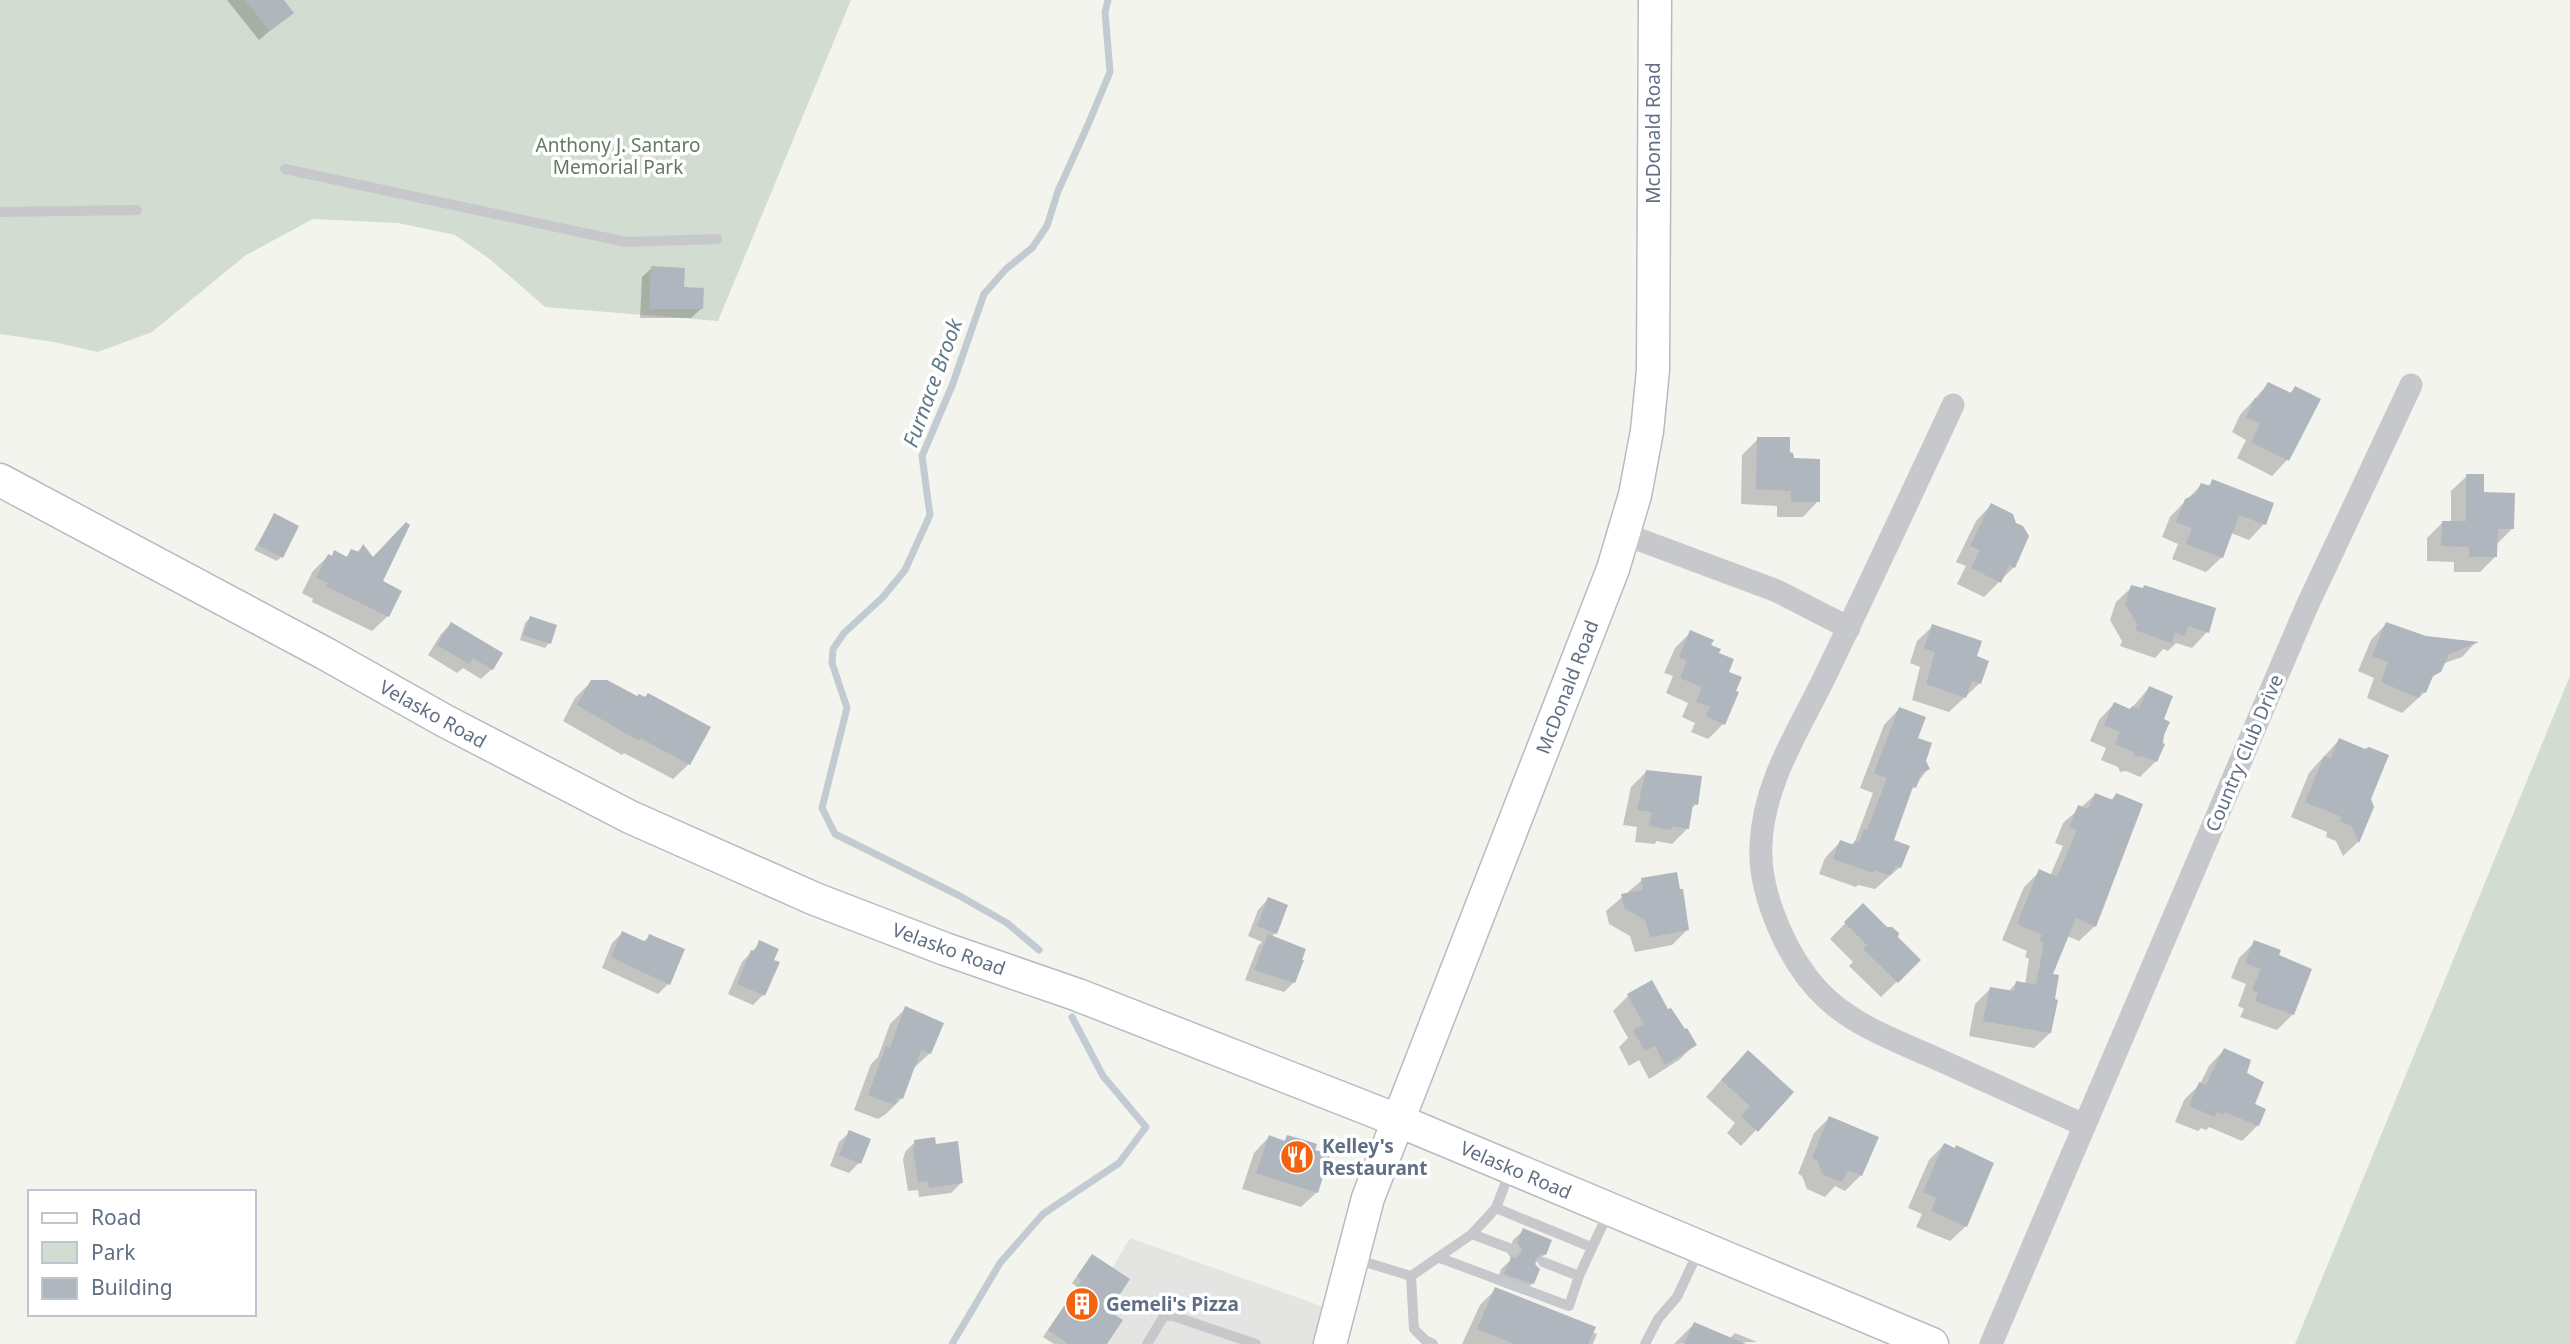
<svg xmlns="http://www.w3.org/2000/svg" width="2570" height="1344" font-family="'Noto Sans',sans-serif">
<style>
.built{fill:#e4e5e3}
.green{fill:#d3dcd0}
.shadow{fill:#0003}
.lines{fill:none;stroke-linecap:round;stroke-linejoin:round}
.stream{stroke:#c2cbd1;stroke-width:7}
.building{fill:#b0b6bd}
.secondary-casing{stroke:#b7bbc1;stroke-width:35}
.lane{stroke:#c6c8cc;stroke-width:10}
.street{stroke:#c6c8cc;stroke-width:23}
.secondary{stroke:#fff;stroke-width:32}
.labels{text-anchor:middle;stroke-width:7;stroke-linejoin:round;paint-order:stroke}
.street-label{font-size:19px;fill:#606f84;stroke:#fff}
.park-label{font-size:19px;fill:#627a60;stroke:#fff}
.poi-label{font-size:19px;font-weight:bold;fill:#606f84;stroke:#fff;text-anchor:start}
.water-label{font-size:21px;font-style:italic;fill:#607989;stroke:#fff}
</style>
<rect width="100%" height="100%" fill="#f4f4ef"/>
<path class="built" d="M1130,1238l194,69 -10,37h-247z"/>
<g class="green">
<path d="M0,0h851l-133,321 -173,-14 -54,-47 -36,-25 -57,-12 -85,-4 -67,36 -94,77 -54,20 -44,-10 -54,-8z"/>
<path d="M2570,676v668h-275z"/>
</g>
<g class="shadow">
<path d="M227,0h55l10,12 -33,28z"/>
<path d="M652,268l31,21 18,20 -10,9h-51l2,-41z"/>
<path d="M2268,384l21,10 6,-6 24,12 -32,60 -15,16 -35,-18 9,-18 -14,-8 8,-17z"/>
<path d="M1758,439l30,15 30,47 -15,16h-26v-11l-36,-2 1,-49z"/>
<path d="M2467,476l46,52 -17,17v11l-16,16h-26v-10l-27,-1v-23l16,-16h8v-31z"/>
<path d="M2213,481l59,23 -8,20 -15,16 -18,-7 -9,24 -16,15 -34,-13 6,-15 -16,-7 8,-20 31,-32 6,2z"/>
<path d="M1991,505l23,62 -30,30 -27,-13 9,-18 -10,-4 20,-41z"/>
<path d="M274,515l7,42 -4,4 -23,-11z"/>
<path d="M363,546l25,70 -16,15 -60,-29 1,-3 -11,-6 11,-22 15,-15 2,1 5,-4 10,5 7,-7 4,2z"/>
<path d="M2132,587l75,45 -15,16 -16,-5 -8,8 -5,-2 -8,9 -35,-12 2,-5 -12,-21 6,-18z"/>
<path d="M530,618l19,25 -4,5 -25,-8 5,-17z"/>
<path d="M451,624l41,45 -11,10 -18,-11 -6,5 -29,-18 13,-21z"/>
<path d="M2386,624l39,14 50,5 -13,14 -20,7 -12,17 -5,11 -23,21 -35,-15 7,-20 -16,-7 13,-31z"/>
<path d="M1933,626l42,31 5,26 -31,29 -37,-12 8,-33 -10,-4 7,-22z"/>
<path d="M1690,633l27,21 9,19 -3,51 -15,15 -17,-7 4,-9 -13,-6 6,-14 -22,-10 7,-17 -9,-3 11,-25z"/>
<path d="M591,682l98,82 -16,15 -49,-26 -2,2 -59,-34 12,-23z"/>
<path d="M2149,688l13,32 1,14 -7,27 -16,16 -14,-6 -6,1 -2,-5 -17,-7 5,-12 -16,-7 9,-21 15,-16 15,7z"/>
<path d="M1899,709l17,30 12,30 -19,24 -18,48 9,26 -25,22 -17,-4 -2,2 -37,-13 6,-16 15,-16 10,4 5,-5 18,-48 -13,-5 24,-63z"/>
<path d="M2339,740l33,67 -14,35 -15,14 -7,-15 -10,-4 1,-5 -36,-15 18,-44z"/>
<path d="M1646,772l50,32 -6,6 -2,18 -16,16 -15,-3 -3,3 -19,-2 2,-15 -14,-2 8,-38z"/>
<path d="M2095,795l15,6 6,-6 -21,131 -16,15 -12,-5 -17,39v58l-16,15 -65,-12 6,-32 15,-15 18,3 8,-9 9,2 4,-26 -4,-2 2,-6 -25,-11 22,-53 16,-16 10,5 13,-30 -8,-3 8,-20z"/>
<path d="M1642,880l45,50 -15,15 -37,7 -5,-16 -21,-12 -3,-13z"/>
<path d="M1268,899l8,34 -5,4 23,45 -10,10 -39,-12 13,-34 4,-4 -14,-6 10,-26z"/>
<path d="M1863,905l56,55 -38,37 -32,-31 4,-4 -23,-23z"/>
<path d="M622,933l21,9 7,-6 18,48 -10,10 -56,-26 10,-25z"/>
<path d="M2255,942l22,14 16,58 -16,16 -37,-13 4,-8 -6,-3 8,-22 -15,-6 8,-20z"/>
<path d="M760,943l3,52 -10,10 -25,-11 14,-32z"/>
<path d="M1628,996l40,15 26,34 -15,15 -30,19 -10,-19 -10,6 -10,-19 9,-9 -15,-27z"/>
<path d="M906,1008l24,45 -16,15 -12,30 -16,16 -8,5 -24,-9 17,-46 7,-7 12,-33z"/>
<path d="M2224,1050l28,55 6,20 -16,16 -33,-14 -3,3 -5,-2 -3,3 -23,-9 9,-22 16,-16 9,-18z"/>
<path d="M1732,1068l60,24 -51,54 -14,-13 8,-10 -29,-26z"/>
<path d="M1829,1118l32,57 -16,16 -10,-5 -10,11 -18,-8 -5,-13 -4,-2 16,-41z"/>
<path d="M850,1132l9,31 -10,10 -19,-7 9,-24z"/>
<path d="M1269,1137l14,5 5,-5 29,55 -16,15 -59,-18 12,-36z"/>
<path d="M915,1142l19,4 27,37 -10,10 -32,4 -1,-7 -10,1 -5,-31 2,-8z"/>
<path d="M1944,1145l22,81 -16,15 -34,-14 6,-13 -14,-6 21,-48z"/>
<path d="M1524,1230l21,24 -11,11 4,5 -6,14 -10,10 -26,-10 5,-15 11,-10 -4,-5 5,-14z"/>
<path d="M1092,1256l15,55 -2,33h-51l-11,-7 34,-50 -5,-4z"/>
<path d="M1496,1289l101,45 -4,10h-131l18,-39z"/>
<path d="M1694,1324l35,15 6,-6 22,9 -83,2z"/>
</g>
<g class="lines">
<g class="stream">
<path d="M1039,950l-32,-27 -49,-28 -123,-61 -13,-26 25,-100 -15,-45 1,-14 11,-16 38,-35 23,-28 25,-55 -8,-59 30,-70 32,-92 22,-25 26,-21 15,-22 11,-35 29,-64 23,-55 -5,-60 3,-12"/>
<path d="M952,1344l48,-81 43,-49 76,-51 27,-36 -43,-51 -31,-59"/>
</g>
</g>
<g class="building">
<path d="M245,0h39l10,13 -24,18z"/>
<path d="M651,266l34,2 -1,19 20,1 -1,21h-54z"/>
<path d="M2268,382l23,11 4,-7 26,13 -32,62 -38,-19 9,-18 -14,-7 9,-19 3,1z"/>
<path d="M1757,437h33v15l3,1 1,5 26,1v43h-29v-11l-35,-2z"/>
<path d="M2466,474h18v18l31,1 -1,36h-16l-1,28h-28v-10l-28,-1 1,-25h24z"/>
<path d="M2212,479l62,24 -8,22 -27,-10 -16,43 -37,-14 6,-16 -16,-6 9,-23 11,-5 5,-11 9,3z"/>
<path d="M1991,503l22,11 3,9 7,3 6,10 -14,32 -6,-3 -8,18 -30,-15 9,-18 -10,-4z"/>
<path d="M274,513l25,13 -16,32 -25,-13z"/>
<path d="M406,522l4,3 -27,56 19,10 -13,26 -63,-31 2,-3 -12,-5 12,-24 4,2 2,-6 13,7 4,-8 8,3 4,-8 10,13z"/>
<path d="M2131,585l12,3 1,-3 72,23 -7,25 -21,-7 -3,10 -10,-3 -3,10 -37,-13 2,-6 -12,-20z"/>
<path d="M530,616l27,9 -6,19 -28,-9z"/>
<path d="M451,622l52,31 -10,17 -20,-12 -4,6 -32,-19z"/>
<path d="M2386,622l40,14 53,6 -30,12 -8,18 -8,4 -7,17 -4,-2 -3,7 -38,-16 7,-20 -16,-6z"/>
<path d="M1932,624l50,17 -5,15 12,5 -8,23 -9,-3 -6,17 -40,-14 9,-32 -11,-4z"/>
<path d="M1690,630l24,10 -3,5 10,4 -2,4 15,6 -5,13 13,5 -6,14 3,1 -14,33 -19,-9 4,-9 -14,-5 6,-15 -22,-9 7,-17 -8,-4z"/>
<path d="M591,680h16l30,16 2,-2 6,3 3,-4 63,34 -21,38 -50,-27 -1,3 -62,-36z"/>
<path d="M2149,686l24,10 -9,23 6,3 -6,13 -1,8 2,1 -8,18 -15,-6 -6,1 -3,-5 -18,-8 5,-12 -16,-7 10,-23 16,7 2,-3 7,3z"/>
<path d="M1899,707l27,10 -8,21 14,5 -6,18 4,8 -8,4 -6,15 -3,-1 -19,53 16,6 -9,22 -6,-2 -3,8 -4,1 -14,-5 -1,3 -40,-14 7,-19 14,5 1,-4 4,2 5,-14 3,1 20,-52 -13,-5z"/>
<path d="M2339,738l26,11 4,-2 20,8 -18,44 3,8 -15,36 -8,-17 -11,-5 2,-4 -37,-15 19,-46 7,2z"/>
<path d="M1646,770l56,6 -4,29 -5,-1 -4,25 -17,-3v4l-23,-4 3,-14 -15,-2z"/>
<path d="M2095,793l18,7 3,-7 27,11 -47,123 -20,-9 -23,56 6,1 -4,24 3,1 -7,33 -68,-12 7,-34 24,4 2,-10 20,4 8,-42 -5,-2 3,-6 -25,-11 22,-55 18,8 20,-47 -8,-3 9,-22 10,4z"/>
<path d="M1677,872l3,17h3l6,41 -39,7 -5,-17 -21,-12 -3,-14 22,-4 -2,-12z"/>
<path d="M1268,897l20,8 -11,29 -20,-8z"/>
<path d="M1863,903l24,24h5l7,6 -1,4 23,23 -23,23 -35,-34 4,-4 -23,-23z"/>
<path d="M622,931l24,11 3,-8 36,15 -15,36 -59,-28z"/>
<path d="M1268,934l38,15 -4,11h2l-9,23 -41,-13z"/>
<path d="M759,940l20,9 -5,11 6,2 -15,34 -28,-12 14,-34 4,1z"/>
<path d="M2254,940l27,10 -2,5 33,14 -18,46 -39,-14 3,-8 -6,-3 9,-21 -16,-6z"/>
<path d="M1652,980l16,29 3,-1 14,21 2,-1 10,17 -32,20 -10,-19 -10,5 -12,-21 11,-6 -17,-30z"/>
<path d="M905,1006l39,17 -13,31 -10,-4 -18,49 -5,-2 -3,8 -27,-10 18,-49 4,2z"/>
<path d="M2224,1048l27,12 -4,13 17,9 -9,22 11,5 -7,17 -35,-14 -1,3 -7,-3 -1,5 -26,-11 10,-24 7,3z"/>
<path d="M1748,1050l46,42 -36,40 -17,-16 9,-10 -29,-26z"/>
<path d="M1829,1116l50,21 -17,39 -14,-6 -6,12 -20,-8 -4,-13 -6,-3z"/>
<path d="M849,1130l22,9 -10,25 -22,-9z"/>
<path d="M1269,1135l16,6 2,-6 21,6 9,3 -2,6 15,4 -12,39 -62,-20z"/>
<path d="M935,1137l1,7 22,-3 5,42 -34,5 -1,-7 -10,1 -5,-34h2l-1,-8z"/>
<path d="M1944,1143l11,5 1,-3 38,18 -27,64 -36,-16 5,-13 -13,-6z"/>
<path d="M1523,1228l29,12 -6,15 -5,-1 -5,5 -1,5 5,5 -6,15 -30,-10 7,-17 5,1 5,-5 1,-5 -5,-5z"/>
<path d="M1092,1254l38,25 -21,32 14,9 -16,24h-38l-21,-14 34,-50 -5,-4z"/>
<path d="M1495,1287l101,40 -8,17h-73l-38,-15z"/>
<path d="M1694,1322l52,22h-62z"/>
</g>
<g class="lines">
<g class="secondary-casing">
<g id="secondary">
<path d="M0,480l326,174 119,67 185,96 185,82 130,50 133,46 319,125 535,224"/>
<path d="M1330,1344l38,-146 245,-629 22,-74 12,-64 6,-61 2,-370"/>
</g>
</g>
<g class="lane">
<path d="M285,169l341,73 91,-3"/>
<path d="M0,212l137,-2"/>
<path d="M1496,1208l95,39"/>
<path d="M1472,1234l42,16"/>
<path d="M1440,1258l129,48 10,-30"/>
<path d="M1355,1259l56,17 61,-42 24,-26 14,-37"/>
<path d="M1543,1262l36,14 30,-65"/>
<path d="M1411,1276l3,53 11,11 8,4"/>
<path d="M1147,1344l17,-28h9l83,28"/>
<path d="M1645,1344l13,-25 19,-22 22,-47"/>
</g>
<g class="street">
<path d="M1953,405c-41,88 -82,176 -124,263 -27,58 -65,111 -68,176 -3,51 29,122 67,156 30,27 71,42 107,58 50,22 99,45 149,67"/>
<path d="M1624,534l153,57 72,37"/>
<path d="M1991,1344l316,-738 104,-221"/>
</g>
<use href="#secondary" class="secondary"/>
</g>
<defs>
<g id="restaurant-disc" transform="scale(1.75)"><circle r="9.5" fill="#f36310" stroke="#fff"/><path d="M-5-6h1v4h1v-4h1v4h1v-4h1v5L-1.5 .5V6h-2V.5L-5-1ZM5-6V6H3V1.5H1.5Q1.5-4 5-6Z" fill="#fff"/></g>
<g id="building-disc" transform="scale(1.75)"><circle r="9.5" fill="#f36310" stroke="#fff"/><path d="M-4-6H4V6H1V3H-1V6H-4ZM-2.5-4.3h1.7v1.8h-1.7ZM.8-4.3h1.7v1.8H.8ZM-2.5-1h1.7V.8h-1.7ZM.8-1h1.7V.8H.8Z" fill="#fff"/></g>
</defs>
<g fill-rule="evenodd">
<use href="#restaurant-disc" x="1297" y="1157"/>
<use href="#building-disc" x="1082" y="1304"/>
</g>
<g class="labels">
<g class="street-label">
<text transform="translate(1653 133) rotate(-90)" y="7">McDonald Road</text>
<text transform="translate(1567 687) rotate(-69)" y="7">McDonald Road</text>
<text transform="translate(433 714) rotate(29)" y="7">Velasko Road</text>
<text transform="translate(2244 753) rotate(-67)" y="7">Country Club Drive</text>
<text transform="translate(949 949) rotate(20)" y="7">Velasko Road</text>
<text transform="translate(1516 1170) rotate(23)" y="7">Velasko Road</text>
</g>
<g class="park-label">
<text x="618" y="152">Anthony J. Santaro<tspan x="618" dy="22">Memorial Park</tspan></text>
</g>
<g class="poi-label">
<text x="1322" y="1153">Kelley's<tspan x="1322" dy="22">Restaurant</tspan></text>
<text x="1106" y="1311">Gemeli's Pizza</text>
</g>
<g class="water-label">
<text transform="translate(933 383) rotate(-70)" y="7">Furnace Brook</text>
</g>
</g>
<rect x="28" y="1190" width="228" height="126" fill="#ffffff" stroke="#bfc5ce" stroke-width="2"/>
<rect x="42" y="1213" width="35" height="10" fill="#ffffff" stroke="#bfc5ce" stroke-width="2"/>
<text x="91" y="1225" font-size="21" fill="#606f84">Road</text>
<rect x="42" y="1242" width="35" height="21" fill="#d3dcd0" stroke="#bfc5ce" stroke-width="2"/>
<text x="91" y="1260" font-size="21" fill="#606f84">Park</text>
<rect x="42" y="1278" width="35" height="21" fill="#b0b6bd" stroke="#bfc5ce" stroke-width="2"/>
<text x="91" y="1295" font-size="21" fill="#606f84">Building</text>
</svg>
